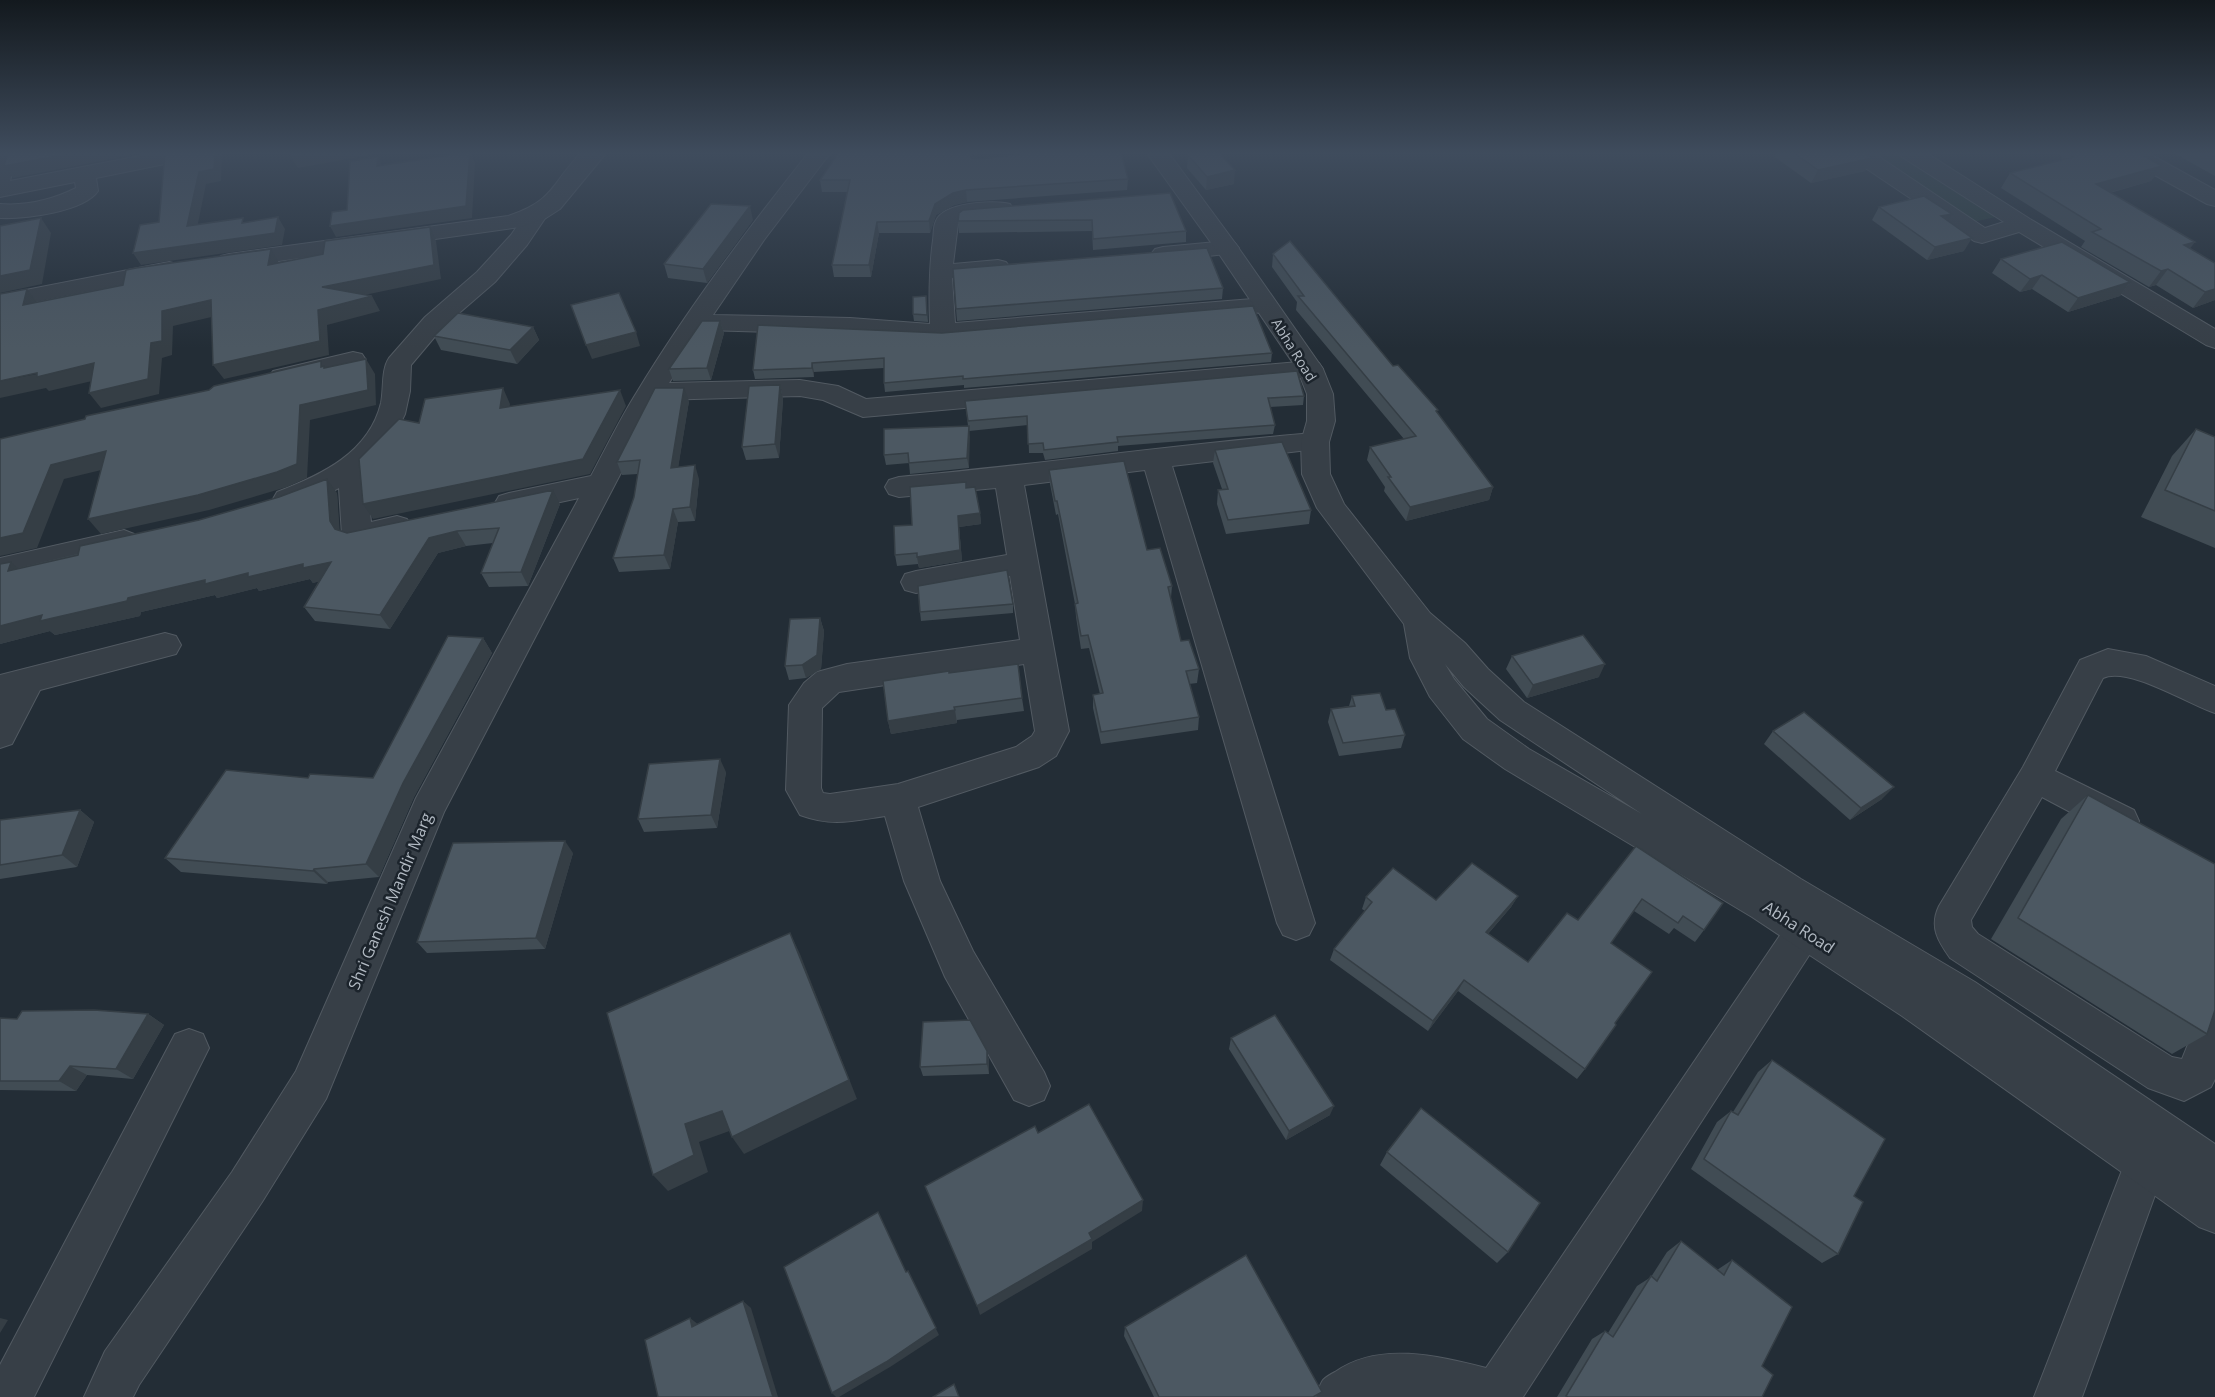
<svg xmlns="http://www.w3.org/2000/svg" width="2215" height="1397" font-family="'Open Sans',sans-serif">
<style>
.green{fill:#293c3b}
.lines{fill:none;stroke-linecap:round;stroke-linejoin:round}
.minor-casing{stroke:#525a62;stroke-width:2}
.tertiary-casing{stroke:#525a62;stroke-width:2}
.minor{fill:#373f47;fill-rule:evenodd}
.tertiary{fill:#373f47;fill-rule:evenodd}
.wall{fill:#414c54}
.shaded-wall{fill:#353e45}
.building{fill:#4c5862;stroke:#353e45;stroke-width:1.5}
.labels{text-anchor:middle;stroke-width:5;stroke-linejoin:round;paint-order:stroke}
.far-street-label{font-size:14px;fill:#b2bac3;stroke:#1c242c}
.street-label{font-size:16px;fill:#b2bac3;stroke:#1c242c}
</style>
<rect width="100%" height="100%" fill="#232d36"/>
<path class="green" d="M1867,152h34l99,64 -27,6z"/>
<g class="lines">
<g class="minor-casing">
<g id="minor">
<path d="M0,152h18l-8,29 150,-29h45l-3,5 -8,1 -98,20 2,13c-14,21 -74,28 -98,27v-14c26,2 52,-4 76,-16l-1,-6 -75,15z"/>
<path d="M809,152h22l-67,88 -51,75 137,3 80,6c-1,-29 -1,-55 3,-84 1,-6 0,-13 3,-19 7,-19 58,-21 74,-17l3,5 -3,5 -40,4 -12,6 -5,40 45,-4 8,2 4,5 -4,5 -54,6 3,45 310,-25 9,2 3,5 -3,5 -9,2 -322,28h-28l-65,-6 -146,-4 -35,53 131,-3 38,6 28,13 444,-38 9,2 4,6 -4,6 -9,2 -447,40 -40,-17 -23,-4 -141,4 -215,412 -118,287 -64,103 -123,183 -6,12h-49l21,-46 127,-179 64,-101 120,-273 163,-300 -70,15 -10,-3 -4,-7 4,-7 10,-3 82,-17c15,-28 29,-57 46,-84 51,-84 111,-163 172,-240z"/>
<path d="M1846,152h26l113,76 19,-6 -102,-65 -3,-5h26l105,67 185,110v19l-9,-3 -187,-113 -37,11 -8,-2 -125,-84z"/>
<path d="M2119,152h27l69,38v16l-8,-2 -85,-47z"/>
<path d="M537,207l8,2 3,5 -21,31 -32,37 -52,45 -32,38 -1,26 -5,23 -13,27 -13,17 -13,12 5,52 26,-6 10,3 5,7 -5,7 -50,12 -10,-3 -5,-7 -3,-47c-18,9 -42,24 -62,18l-4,-7 4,-7c44,-17 92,-39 104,-89 3,-14 0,-33 8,-45l36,-41 52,-45 34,-37 18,-26z"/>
<path d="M1227,241l8,2 4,5 -4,5 -72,8 -8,-2 -4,-5 4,-5 8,-2z"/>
<path d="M353,352l9,2 4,6 -4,6 -80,19 -9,-2 -4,-6 4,-6z"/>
<path d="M1315,433l10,3 4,6 -4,6 -153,18 143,457 -6,12 -13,5 -13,-5 -6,-12 -132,-453 -121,15 45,246 -13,25 -17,11 -121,40 22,74 33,70 71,121 6,14 -6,14 -15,6 -15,-6 -69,-123 -41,-96 -19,-65c-33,5 -52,11 -85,-1l-14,-25 3,-85 15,-22 13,-11 30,-8 173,-24 -10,-64 -94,17 -11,-3 -4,-8 4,-8 11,-3 91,-16 -11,-67 -97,9 -10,-3 -4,-7 4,-7 10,-3c139,-12 277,-33 416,-44zM1024,664l11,67 -3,5 -16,11 -118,37 -68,10 -7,-1 -2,-5 1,-80 17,-16z"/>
<path d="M124,530l10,4 5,7 -5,7 -134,32v-22z"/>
<path d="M165,633l11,3 5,9 -5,9 -136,36 -28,54 -12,4v-73z"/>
<path d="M2108,649l38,7 69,30v27c-27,-9 -87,-47 -112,-35l-48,93 79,39 5,11 -5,11 -13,4 -13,-4 -66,-35 -71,123 1,7 6,7 194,123 10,2 19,-47 14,-6v73l-4,8 -27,14 -36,-13 -198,-130c-12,-17 -21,-31 -11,-52l84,-139 57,-107z"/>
<path d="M1804,914l13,5 6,12 -6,12 -294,454h-207c2,-5 4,-13 7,-17 3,-3 8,-6 12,-8 44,-31 103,-16 151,-4l305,-449z"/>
<path d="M189,1029l14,5 6,14 -175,349h-34v-32l175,-331z"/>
<path d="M2146,1141l15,6 6,15 -85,235h-48l97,-250z"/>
</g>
</g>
<g class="tertiary-casing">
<g id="tertiary">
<path d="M582,152h25l-47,57 -14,9 -26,9 -291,41 -8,-2 -4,-5 4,-5 8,-2 279,-38c48,-16 43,-33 74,-64z"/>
<path d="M1146,152h22l67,91 88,126 10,25 2,27 -6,21 1,32 14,30 86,109 35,30 23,26 36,33 277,177 174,103 240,162v89l-16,-6 -297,-211 -150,-99 -247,-148 -42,-30 -33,-42 -20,-39 -6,-34 -87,-116 -15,-34 -1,-32 6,-21v-27l-10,-25 -80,-118zM1445,664l19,23 36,33 142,94 -113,-65 -42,-30 -33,-40z"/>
<path d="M169,262l8,2 4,5 -4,5 -177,35v-14z"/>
</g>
</g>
<use href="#minor" class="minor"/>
<use href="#tertiary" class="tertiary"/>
</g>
<g class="wall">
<path d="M839,152h154l-20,3 -2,2 157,22 -1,11 -160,12 -13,3 -18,10 -6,18h-51l-8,44h-37l-2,-12 15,-73h-25l-2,-12z"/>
<path d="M1776,152h87l9,6 -7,13 -54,12 -36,-26z"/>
<path d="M2060,152h77l25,14 -11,15 -41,12 80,56 25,51 -22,8 -37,-23 -7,2 -68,-40 4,-6 -84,-53 9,-15 52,-13z"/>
<path d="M2172,152h43v24z"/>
<path d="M1188,155l46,29 -28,6 -19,-22z"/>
<path d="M1170,193l16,38v11l-93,8 -1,-19 -133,2 -1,-12z"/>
<path d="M1879,207l69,14 16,30 -37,9 -55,-40z"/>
<path d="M753,220l-46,63 -39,-5 -4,-14z"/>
<path d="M1273,254l120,112 44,47 56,74 -4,13 -83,21 -22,-30 1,-4 -18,-27 3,-13 34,-8 -108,-129 1,-8 -25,-35z"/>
<path d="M2001,259l129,23 -10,14 -52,16 -36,-23 -12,3 -28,-19z"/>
<path d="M1223,288l-1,11 -265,22 -1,-12z"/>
<path d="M926,296l2,26 -14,-1 -1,-7z"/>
<path d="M720,321l4,12 -13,47 -38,1 -4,-12z"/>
<path d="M758,325l514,28 -1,9 -307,26v-3l-79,7 -1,-9v-15l-70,4v5l-59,2 -2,-9z"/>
<path d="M533,327l6,13 -22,24 -76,-14 -7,-14z"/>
<path d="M780,385l3,14 -4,59 -33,2 -4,-13z"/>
<path d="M1304,396l-1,9 -33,2 5,18 -2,9 -155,12v5l-73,9 -2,-7h-14l-1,-28 -59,6v37l-59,6 -1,-11 -23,2 -2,-10 84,-29 -3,-25z"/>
<path d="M689,401l-11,66 21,12 -4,42 -17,1 -8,47 -51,3 -6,-14 21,-61 4,-23 -16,1 -5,-13z"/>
<path d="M2196,429l19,8v111l-74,-31 31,-61z"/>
<path d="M1215,450l96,60 -2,14 -83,10 -9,-30 1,-14 4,-1 -9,-26z"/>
<path d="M1049,470l98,80 25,36 -1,12 10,43 18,28 -2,14 -8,1 10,33 -1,13 -97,14 -8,-36v-13l7,-1 -11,-46 -8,1 -5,-32 -1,-13 -17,-90 -2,1 -6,-31z"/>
<path d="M966,482l1,6 13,25 1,11 -22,3 3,34 -43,7 -1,-4 -21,2 -2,-11 17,-30z"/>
<path d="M337,493l2,37 8,3 213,-29 -32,82 -39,1 -8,-14 12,-30 -27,3 -28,7 -48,76 -75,-8 -11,-14 15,-26 -6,2 -3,-4 -51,12 -2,-3 -40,10 -2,-3 -74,17 -1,4 -85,19 -5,-4 -50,13v-80l18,4z"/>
<path d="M1013,604v9l-92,8 -1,-9z"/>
<path d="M820,618l4,13 -3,38 -15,9 -17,2 -4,-14z"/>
<path d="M483,638l9,15 -78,144 -35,80 -51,5 -1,2 -146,-12 -16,-14 143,-80h65z"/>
<path d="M1512,656l87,21 -72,21 -21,-29z"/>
<path d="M949,673l73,25 2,13 -67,9v3l-66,11 -3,-13z"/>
<path d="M1352,696l34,14 19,25 -4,13 -62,8 -11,-34 3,-13 18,-3z"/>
<path d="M1773,731l109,68 -32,21 -86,-76z"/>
<path d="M726,772l-9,56 -73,4 -6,-13z"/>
<path d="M2088,795l119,239 -35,20 -181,-115 70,-120z"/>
<path d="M80,810l14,12 -17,45 -77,12v-59z"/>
<path d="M1636,846l68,84 -9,12 -21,-14 -5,6 -35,-23 -23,32 4,80 -30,46 -8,10 -119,-88 -30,40 -98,-71 4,-11 31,-38 -3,-2 4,-12 70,3 82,-4 -7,11 -23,27 40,28 50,-42z"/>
<path d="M573,853l-28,96 -118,4 -10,-11z"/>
<path d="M148,1014l16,11 -31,54 -46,-4 -11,16 -76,-1v-72l17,1z"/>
<path d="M1231,1038l99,77 -44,25 -57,-91z"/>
<path d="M987,1051l2,10v13l-66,2 -3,-9z"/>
<path d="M1772,1060l82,136 -16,58 -16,9 -131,-94 26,-47 14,-11 2,1 25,-40z"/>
<path d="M1387,1152l121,100 -11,11 -117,-98z"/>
<path d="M1681,1241l36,29 15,-10 30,106v31h-205l35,-58 13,-8 3,2 29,-47 14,-9 16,-25z"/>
<path d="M1125,1327l192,70h-163l-30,-61z"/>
</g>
<g class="shaded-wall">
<path d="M78,152h69l-134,26 -9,-12z"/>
<path d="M215,152h7l-1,29 -15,3 -11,54 -8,-12 12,-54z"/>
<path d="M316,152h59v2l-77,14 -7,-11z"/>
<path d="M470,152l5,11 -3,55 -136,19 -6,-11z"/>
<path d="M967,152h26l-20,3 -5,8z"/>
<path d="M378,157l5,11 -6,-2z"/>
<path d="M1872,158l-7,13 -54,12 7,-13z"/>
<path d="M2162,166l-11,15 -65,18 10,-15z"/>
<path d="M1235,170l-1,14 -28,6 1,-13z"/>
<path d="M966,190l1,12 -13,3 -18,10 -6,18 -1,-12 6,-17 18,-11z"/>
<path d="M750,206l3,14 -46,63 -4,-14z"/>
<path d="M1952,214l-8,13 -3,-11z"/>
<path d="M278,217l7,12 -3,16 -141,20 -8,-12z"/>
<path d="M41,218l10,15 -9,51 -42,9v-17z"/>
<path d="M877,222l2,11 -8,44 -2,-12z"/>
<path d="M430,227l6,14 5,38 -110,23 -9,-15z"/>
<path d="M1972,238l-8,13 -37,9 8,-13z"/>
<path d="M2195,242l-12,16 1,-13z"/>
<path d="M271,249l8,14 -11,2z"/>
<path d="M2168,269l-12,16 -7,2 12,-16z"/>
<path d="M2042,275l-10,14 -12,3 10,-13z"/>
<path d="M2130,282l-10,14 -52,16 10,-14z"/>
<path d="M27,289l11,15 -15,1z"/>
<path d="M2215,289v11l-22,8 12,-16z"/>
<path d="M372,296l8,15 -53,14 2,30 -105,24 -11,-14 105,-55z"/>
<path d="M211,300l9,15 -47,11 -1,29 -10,3 -3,36 -58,14 -12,-15 62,-50 11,-32z"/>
<path d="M720,321l4,12 -13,47 -4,-12z"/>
<path d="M533,327l6,13 -22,24 -7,-14z"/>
<path d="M636,332l4,14 -48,13 -6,-14z"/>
<path d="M366,359l9,15 1,31 -66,15 -3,58 -20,9 -78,23 -108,24 -13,-15 212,-114z"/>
<path d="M94,363l11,15 -56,13 -3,-3 -46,10v-17z"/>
<path d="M812,363l2,9v5l-2,-9z"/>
<path d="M780,385l3,14 -4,59 -4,-14z"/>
<path d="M503,388l7,16 -3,19 -7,-15z"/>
<path d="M684,388l5,13 -13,80 -5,-13z"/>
<path d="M620,390l6,16 -36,68 -217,45 -10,-15z"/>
<path d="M969,426l1,11 -1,31 -2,-10z"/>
<path d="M106,451l12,15 -54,13 -27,69 -37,8v-18l51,-73z"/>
<path d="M695,465l4,14 -4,42 -5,-14z"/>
<path d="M327,479l10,14 3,42 -10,-14z"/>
<path d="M1493,487l-4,13 -83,21 4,-14z"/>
<path d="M553,490l7,14 -32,82 -7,-14z"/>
<path d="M673,509l5,13 -8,47 -6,-14z"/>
<path d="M980,513l1,11 -22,3 3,34 -43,7 -2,-11 41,-41z"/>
<path d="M457,531l9,15 -28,7 -48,76 -10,-14 49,-77z"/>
<path d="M11,562l15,14 -18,-5z"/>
<path d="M331,562l10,14 -28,7 -3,-4 -51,12 -2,-3 -40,10 -2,-3 -74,17 -1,4 -85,19 -5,-4 -50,13v-18l42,-11 163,-35 98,-16z"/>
<path d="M820,618l4,13 -3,38 -15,9 -4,-13z"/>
<path d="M483,638l9,15 -78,144 -35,80 -13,-13 37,-81z"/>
<path d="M1605,664l-6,13 -72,21 6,-13z"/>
<path d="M955,710l2,13 -66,11 -3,-13z"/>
<path d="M720,759l6,13 -9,56 -6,-13z"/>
<path d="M1894,787l-12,12 -32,21 11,-12z"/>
<path d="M80,810l14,12 -17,45 -15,-12z"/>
<path d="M565,841l8,12 -28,96 -9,-11z"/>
<path d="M314,869l14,13 -1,2 -14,-13z"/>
<path d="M1518,896l-7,11 -31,36 6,-11z"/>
<path d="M790,933l10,21 57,145 -113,55 -12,-17z"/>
<path d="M1464,980l-6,11 -30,40 5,-10z"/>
<path d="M148,1014l16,11 -31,54 -17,-10z"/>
<path d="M987,1051l2,10v13l-2,-10z"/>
<path d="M70,1066l17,9 -11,16 -17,-10z"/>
<path d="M1334,1106l-4,9 -44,25 3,-9z"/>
<path d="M722,1111l13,18 -36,13 9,30 -40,19 -15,-16 32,-51z"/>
<path d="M1143,1200l-1,11 -50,31v7l-112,66 -3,-9 112,-73z"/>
<path d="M908,1271l31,64 -49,32 -51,30h-3l-4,-4z"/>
<path d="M743,1301l8,7 27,89h-5z"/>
<path d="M0,1318l8,2 -8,13z"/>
<path d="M690,1318l9,7 -7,2z"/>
</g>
<g class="building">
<path d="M8,152h70l-74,14z"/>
<path d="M169,152h46l-1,17 -15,3 -12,54 56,-8 -1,5 36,-6 -3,16 -142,20 7,-28 19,-3 6,-69z"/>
<path d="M292,152h24l-25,5z"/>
<path d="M470,152l-4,54 -136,20 2,-14 15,-2 3,-49 28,-4 -1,9z"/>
<path d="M839,152h128l5,6 8,1 59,-7h82l7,27 -162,11 -13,3 -18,11 -6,17 -52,1 -8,43h-37l18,-85h-30z"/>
<path d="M1199,152h19l17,18 -28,7 -19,-22z"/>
<path d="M1793,152h70l9,6 -54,12z"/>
<path d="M2073,152h64l25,14 -66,18 99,58 -11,3 31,18v26l-10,3 -37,-23 -7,2 -69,-39 9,-3 -91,-56 64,-16z"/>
<path d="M2206,152h9v5z"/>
<path d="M1170,193l16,38 -93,8 -1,-19 -134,1 1,-8 4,-3z"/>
<path d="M1924,196l28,18 -11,2 31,22 -37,9 -56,-40z"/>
<path d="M711,204l39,2 -47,63 -39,-5z"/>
<path d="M41,218l-11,52 -30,6v-50z"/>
<path d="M430,227l4,38 -112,22 50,9 -54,14 2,31 -107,24 -2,-65 -49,11v30l-11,2 -3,36 -59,14 5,-30 -57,14v-4l-37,8v-87l27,-5 -4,16 100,-20 3,-15 10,-2 135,-19 -3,16 55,-11 2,-13z"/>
<path d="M1290,241l103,125 5,-1 40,45 -2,1 57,76 -83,20 -22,-30h3l-21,-30 46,-11 -118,-140h6l-31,-42z"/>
<path d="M2062,242l68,40 -52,16 -36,-23 -12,4 -29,-20z"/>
<path d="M1207,248l16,40 -267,21 -3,-40z"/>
<path d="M619,293l17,39 -50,13 -15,-40z"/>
<path d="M926,296l1,19 -14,-1v-17z"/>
<path d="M1253,306l19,47 -309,26v-3l-79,7v-25l-72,5v5l-59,2 5,-45 184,8z"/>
<path d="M458,313l75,14 -23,23 -76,-14z"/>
<path d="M702,321h18l-13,47 -38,1z"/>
<path d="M366,359l2,31 -68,15 -3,59 -20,8 -79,23 -110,24 18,-68 -55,14 -28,68 -23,5v-99l85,-20 1,-3 123,-26 5,-4 107,-25v6l3,-1v2z"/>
<path d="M1297,371l7,25 -36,2 7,27 -158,12 1,5 -74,8 -1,-7 -15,1 -1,-28 -59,5 -3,-20z"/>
<path d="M780,385l-5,59 -33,3 7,-61z"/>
<path d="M503,388l-3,20 120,-18 -37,69 -220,45 -4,-45 40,-40 20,4 6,-24z"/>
<path d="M655,388h29l-13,80 24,-3 -5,42 -17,2 -9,46 -51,3 21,-61 6,-37 -23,2z"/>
<path d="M969,426l-2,32 -58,5 -1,-10 -24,2v-26z"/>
<path d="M2196,429l19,8v74l-50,-21z"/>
<path d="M1282,442l29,68 -83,10 -10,-30 10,-1 -13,-39z"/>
<path d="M1124,461l23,89 13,-2 12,38 -4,1 13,54 8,-1 10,29 -13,2 13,46 -98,15 -8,-37 10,-2 -15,-58 -7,1 -6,-32 3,-1 -21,-102h-2l-6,-31z"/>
<path d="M327,479l3,42 5,8 12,4 206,-43 -32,82 -40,1 18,-45 -42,3 -28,7 -49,77 -76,-8 27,-45 -28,6v-4l-55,13v-4l-43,11v-4l-77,18 -1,3 -87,20 2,-6 -42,11v-62l11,-2 -3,9 70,-16 2,-9 119,-26 80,-23z"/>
<path d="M966,482v6l9,-1 5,26 -22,3 2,34 -43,7v-4l-22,2 -1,-29 18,-1 -2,-38z"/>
<path d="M1007,570l6,34 -93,8 -2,-26z"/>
<path d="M820,618l-3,37 -15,10 -17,1 5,-47z"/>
<path d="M1583,635l22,29 -72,21 -21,-29z"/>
<path d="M448,636l35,2 -80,145 -37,81 -52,5 -1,2 -148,-13 61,-88 82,8 2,-4 63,4z"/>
<path d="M1018,664l4,34 -68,9 1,3 -67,11 -5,-40 66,-10v2z"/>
<path d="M1380,693l6,17 9,-1 10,26 -62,8 -12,-34 24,-3 -3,-10z"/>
<path d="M1804,712l90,75 -33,21 -88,-77z"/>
<path d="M720,759l-9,56 -73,4 11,-55z"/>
<path d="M2088,795l127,69v146l-8,24 -189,-116z"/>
<path d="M80,810l-18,45 -62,10v-45z"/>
<path d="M565,841l-29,97 -119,4 36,-99z"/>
<path d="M1636,846l87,57 -19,27 -21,-14 -5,7 -36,-24 -31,44 41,29 -37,51 1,2 -31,44 -121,-89 -31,41 -99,-72 38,-47 -6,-5 27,-29 43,32 36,-37 46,33 -32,36 42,30 39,-49 11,7z"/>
<path d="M790,933l59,147 -117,57 -10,-26 -37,13 9,31 -41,20 -46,-162z"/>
<path d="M94,1010l54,4 -32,55 -46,-3 -11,15h-59v-63l17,1 5,-8z"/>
<path d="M1275,1015l59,91 -45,25 -58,-93z"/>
<path d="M970,1020l17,31v13l-67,3 3,-45z"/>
<path d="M1772,1060l113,79 -31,57 9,6 -25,52 -134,-95 27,-48 7,4z"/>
<path d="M1089,1104l54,96 -54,33 3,6 -115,67 -52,-120 110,-60 3,7z"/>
<path d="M1421,1108l119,95 -32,49 -121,-100z"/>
<path d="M878,1212l28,60 2,-1 28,57 -50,34 -54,31 -48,-126z"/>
<path d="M1681,1241l43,34 8,-15 60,47 -30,59 11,9 -11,22h-194l-2,-1 39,-65 8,6 38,-61 6,5z"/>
<path d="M1246,1255l76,137 -9,5h-154l-34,-70z"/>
<path d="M743,1301l30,96h-115l-13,-57 45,-22 2,9z"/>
<path d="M954,1384l5,13h-26z"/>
</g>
<linearGradient id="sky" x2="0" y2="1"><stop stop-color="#13191e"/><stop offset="0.44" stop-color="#3f4c5d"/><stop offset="1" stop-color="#3f4c5d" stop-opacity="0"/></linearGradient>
<rect width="2215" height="348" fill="url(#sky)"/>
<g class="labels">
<g class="far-street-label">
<text transform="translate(1294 350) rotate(58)" y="5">Abha Road</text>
</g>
<g class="street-label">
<text transform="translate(390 901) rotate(-67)" y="6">Shri Ganesh Mandir Marg</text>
<text transform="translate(1799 927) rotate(33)" y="6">Abha Road</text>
</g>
</g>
</svg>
